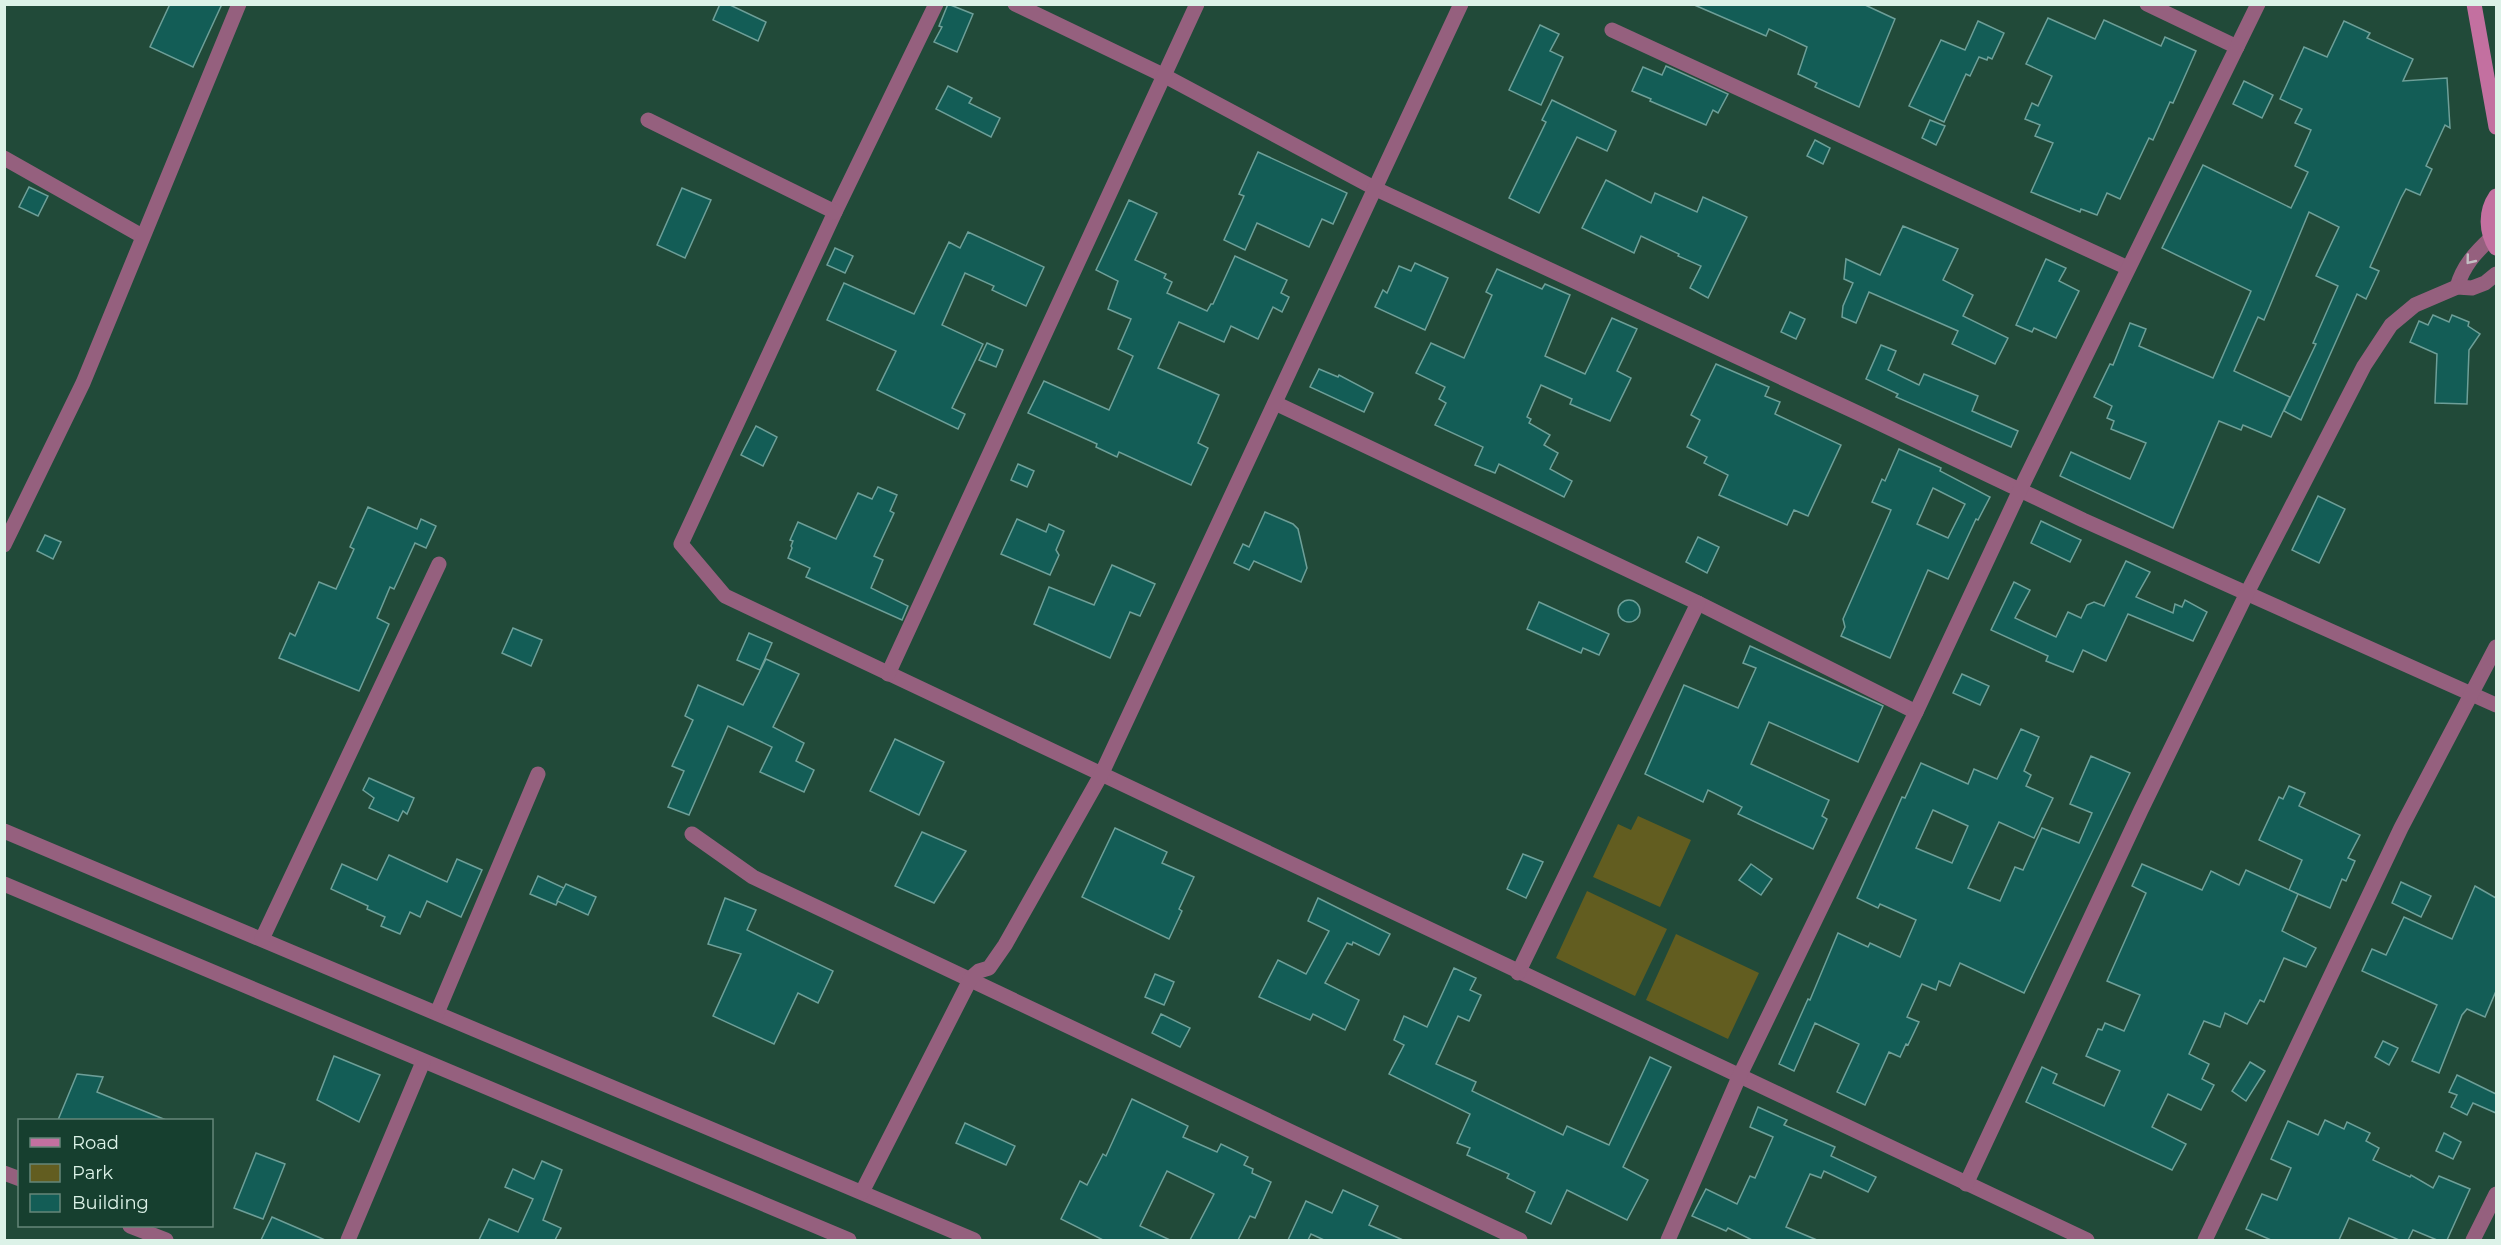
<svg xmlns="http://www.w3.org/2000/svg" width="2501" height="1245" font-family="Montserrat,sans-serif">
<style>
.green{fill:#625d20}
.building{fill:#135d56;stroke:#6d9f98;stroke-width:1.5;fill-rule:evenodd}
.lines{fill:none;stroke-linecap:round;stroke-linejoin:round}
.street{stroke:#95607e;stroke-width:15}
.secondary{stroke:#c370a0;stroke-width:15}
.oneway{stroke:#c3bfc3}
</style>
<rect width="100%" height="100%" fill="#214a39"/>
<g class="green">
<path d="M1638,816l53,24 -31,67 -67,-30 25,-53 13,6z"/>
<path d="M1587,891l80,38 -32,67 -79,-38z"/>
<path d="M1676,934l83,39 -31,66 -82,-39z"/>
</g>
<g class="building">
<path d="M170,4h52l-29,63 -43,-20z"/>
<path d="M720,4h8l38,18 -8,19 -45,-21z"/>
<path d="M948,4l25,10 -16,38 -23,-10 8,-15 -3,-1z"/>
<path d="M1692,4h171l32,15 -36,88 -44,-20 2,-4 -19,-9 9,-27 -38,-18 -3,7z"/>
<path d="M2048,18l47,21 9,-19 57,26 4,-9 31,14 -23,52 -3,-1 -17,38 -4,-2 -29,61 -13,-6 -10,22 -16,-6 -1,3 -49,-20 22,-49 -18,-7 5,-11 -15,-6 7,-16 6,3 14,-30 -26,-12z"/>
<path d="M1978,21l26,12 -12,26 -4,-2 -1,3 -8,-3 -9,19 -4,-2 -22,48 -35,-16 32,-66 24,10z"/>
<path d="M2344,21l26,12 -3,5 46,21 -10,22 44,-3 3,50 -5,-3 -19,41 6,3 -12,26 -14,-6 -5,9 -31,69 9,4 -13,28 -9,-5 -56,126 -17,-9 32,-67 -3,-1 25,-57 -22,-10 23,-49 -30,-15 -45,108 -6,-3 -24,54 56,26 -19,40 -28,-12 -2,5 -22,-9 -46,107 -113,-52 11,-24 59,27 16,-36 -35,-14 3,-8 -7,-3 5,-12 -18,-9 16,-33 3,1 17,-42 16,6 -7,17 74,32 38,-87 -89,-43 41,-83 88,43 17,-36 -13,-6 16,-36 -16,-7 7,-14 -22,-10 24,-52 23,10z"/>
<path d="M1540,25l19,9 -9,17 13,6 -22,48 -32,-15z"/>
<path d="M1666,66l62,28 -10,19 -5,-3 -7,15 -56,-24 1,-2 -19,-8 11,-24 19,8z"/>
<path d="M2244,81l29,14 -11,23 -29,-14z"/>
<path d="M948,86l24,12 -3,5 31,15 -9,19 -55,-28z"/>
<path d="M1552,100l64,31 -9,20 -30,-14 -38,76 -30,-15 37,-76 -4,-2z"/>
<path d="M1930,120l15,6 -9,19 -14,-7z"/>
<path d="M1815,140l15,8 -7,16 -16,-8z"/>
<path d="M1258,152l89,41 -14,31 -11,-5 -13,28 -52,-24 -12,27 -21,-10 20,-44 -5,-2z"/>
<path d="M1606,180l45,23 4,-10 42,19 6,-15 44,20 -39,81 -18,-10 11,-22 -23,-10 1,-2 -38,-18 -7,17 -52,-25z"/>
<path d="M29,187l19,9 -10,20 -19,-9z"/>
<path d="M682,188l29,12 -26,58 -28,-13z"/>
<path d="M1129,200l28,13 -22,47 31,14 -2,4 8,4 -5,11 40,18 4,-7h2l22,-48 52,24 -6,13 8,4 -7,15 -9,-5 -15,32 -27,-13 -7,16 -45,-20 -21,46 61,27 -21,48 10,5 -17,37 -72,-33 -2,5 -21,-10 1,-3 -69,-31 16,-32 65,29 24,-54 -15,-7 13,-30 -23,-10 10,-28 -22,-11z"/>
<path d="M1903,226l55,23 -15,31 30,15 -10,21 45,22 -13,26 -43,-20 6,-13 -89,-39 -13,31 -14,-6 1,-11 10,-23 -9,-4 2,-20 34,16z"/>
<path d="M968,232l76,35 -18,39 -34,-16 2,-4 -29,-13 -23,52 41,19 -31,64 13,6 -7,15 -81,-39 19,-39 -69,-31 17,-37 70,31 35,-72 11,6z"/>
<path d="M835,248l18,8 -8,17 -18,-8z"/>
<path d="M2046,259l20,9 -7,13 20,10 -23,47 -22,-10 -2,4 -16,-7z"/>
<path d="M1415,263l33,15 -23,52 -50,-23 8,-17 4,3 12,-27 12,5z"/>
<path d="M1497,269l45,20 3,-5 25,11 -25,61 40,18 27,-56 25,11 -20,42 14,7 -21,43 -40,-17 2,-5 -31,-14 -14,32 4,2 -2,4 21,12 -6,10 14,8 -8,16 22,12 -8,16 -65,-33 -4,9 -20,-8 8,-18 -48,-22 11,-22 -7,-4 6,-12 -29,-14 15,-30 33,15 28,-63 -6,-3z"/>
<path d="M1790,312l15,7 -9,20 -15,-7z"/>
<path d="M2433,315l16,7 3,-7 17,7 -1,4 12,8 -11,16 -2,54 -32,-1 2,-49 -27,-12 9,-21 9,4z"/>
<path d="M987,343l16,7 -7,17 -17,-7z"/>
<path d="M1881,345l15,6 -8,19 31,15 5,-11 54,22 -6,15 46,20 -7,16 -115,-50 2,-3 -32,-15z"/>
<path d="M1716,364l53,23 -4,9 15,6 -5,12 66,31 -33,71 -14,-6 -7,15 -68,-30 9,-20 -24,-12 3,-6 -20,-10 13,-27 -9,-5z"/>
<path d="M1319,369l19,8 1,-2 34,18 -9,19 -54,-25z"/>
<path d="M756,426l21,11 -14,29 -22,-11z"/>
<path d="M1899,449l42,19 -1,3 50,26 -12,23 -2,-1 -28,60 -20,-9 -38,88 -49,-22 4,-9 -2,-8 48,-109 -19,-8 10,-23 3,2zM1933,488l32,16 -17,34 -31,-14z"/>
<path d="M1018,464l16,7 -7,16 -16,-7z"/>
<path d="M878,487l19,8 -7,16 4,2 -20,43 9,4 -12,28 37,18 -6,14 -96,-43 4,-9 -22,-10 4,-10 -1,-2 2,-5 -3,-1 8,-18 38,17 22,-46 14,6z"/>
<path d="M2318,496l27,13 -26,54 -27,-13z"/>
<path d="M368,507l49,22 4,-10 15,7 -10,22 -11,-5 -21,46 -4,-2 -13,31 12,6 -30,67 -80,-33 11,-25 5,3 24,-54 17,7 18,-40 -4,-2z"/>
<path d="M1265,512l28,12 5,5 9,39 -6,14 -47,-21 -5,9 -15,-7 9,-19 6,3z"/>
<path d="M1017,519l29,13 3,-8 15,7 -8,19 3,5 -9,20 -49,-21z"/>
<path d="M2041,521l40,19 -11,22 -39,-19z"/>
<path d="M45,535l16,7 -8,17 -16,-8z"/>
<path d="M1698,537l21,10 -12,26 -21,-11z"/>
<path d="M2126,561l24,11 -14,25 37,16 2,-9 7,3 3,-7 22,12 -14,29 -65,-27 -22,47 -23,-11 -10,22 -27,-11 2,-5 -57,-26 23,-48 16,8 -15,28 41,19 12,-25 13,6 6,-13 7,-3 10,4z"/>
<path d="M1112,565l43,19 -15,32 -10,-4 -20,46 -76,-34 15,-37 45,18z"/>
<circle cx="1629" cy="611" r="11"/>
<path d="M1539,602l70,32 -10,21 -16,-7 -2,5 -54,-24z"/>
<path d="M513,628l29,12 -11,26 -29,-13z"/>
<path d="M749,633l23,10 -12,27 -23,-10z"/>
<path d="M1750,646l133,60 -25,56 -89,-40 -18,42 78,36 -7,16 5,3 -14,30 -75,-35 4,-7 -34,-17 -5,12 -58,-28 39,-89 54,23 18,-40 -13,-5z"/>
<path d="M766,659l33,15 -26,53 31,16 -8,18 18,9 -10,22 -44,-20 12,-25 -44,-21 -39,89 -21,-8 16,-36 -12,-5 21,-46 -8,-4 13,-31 45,20z"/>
<path d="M1962,674l27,12 -9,19 -27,-12z"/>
<path d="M2021,729l18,8 -15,34 7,4 -5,11 27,12 -19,40 -35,-16 -31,66 32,13 15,-34 8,3 19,-42 37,15 13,-30 -22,-9 21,-48 39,17 -106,220 -64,-30 -10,23 -11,-5 -3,9 -14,-6 -15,33 12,5 -11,23 -2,-1 -6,13 -11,-5 -24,53 -28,-13 22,-48 -44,-21 -21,48 -15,-7 29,-65 2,1 28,-67 30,14 2,-4 30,14 16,-37 -36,-16 -2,4 -21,-10 45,-101 3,1 16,-35 47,21 6,-15 23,10zM1933,810l35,16 -16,37 -36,-15z"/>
<path d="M895,739l49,23 -25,53 -49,-24z"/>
<path d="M369,778l45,20 -7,16 -4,-3 -5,10 -29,-13 5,-10 -11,-8z"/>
<path d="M2289,786l16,7 -6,13 61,29 -12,23 7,3 -9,20 -4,-2 -12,29 -41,-18 13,-30 -43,-20 20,-43 4,2z"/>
<path d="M1115,828l52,24 -5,11 32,14 -15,32 3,2 -13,28 -87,-42z"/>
<path d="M922,832l44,19 -32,52 -39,-17z"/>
<path d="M1523,854l20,8 -17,36 -19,-9z"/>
<path d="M389,855l58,27 10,-23 25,11 -21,47 -34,-16 -7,16 -10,-5 -10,22 -19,-8 4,-9 -18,-8 1,-3 -37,-17 11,-25 35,16z"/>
<path d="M1751,864l21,15 -11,16 -22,-15z"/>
<path d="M2142,864l60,26 9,-19 28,14 7,-15 52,24 -16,37 34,17 -10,19 -22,-9 -20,44 -4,-2 -13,24 -22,-11 -5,14 -16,-6 -15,33 20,10 -7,15 12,6 -13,25 -33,-16 -16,33 34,17 -14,26 -146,-68 16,-35 15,7 -4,9 51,23 16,-35 -34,-15 12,-27 4,1 3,-7 19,8 16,-36 -33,-14 39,-88 -14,-7z"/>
<path d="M538,876l26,12 -8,17 -26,-11z"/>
<path d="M2401,882l30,14 -10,21 -29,-14z"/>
<path d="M566,884l30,13 -8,18 -31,-14z"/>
<path d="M2475,886l21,12v93l-11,26 -18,-8 -5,6 -23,58 -27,-12 25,-56 -75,-34 10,-22 14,6 18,-38 48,22z"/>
<path d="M725,898l31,12 -9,20 86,41 -15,32 -20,-10 -24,51 -61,-28 28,-62 -33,-10z"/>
<path d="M1318,898l72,36 -11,21 -26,-13 -1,3 -5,-2 -22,40 34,17 -14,30 -32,-16 -3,6 -51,-23 19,-37 28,14 23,-43 -21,-10z"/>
<path d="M1454,968l22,10 -6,12 11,5 -12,26 -11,-5 -22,48 40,18 -4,9 91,44 4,-9 42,19 41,-88 21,10 -48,100 25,13 -21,40 -60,-30 -16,34 -25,-12 9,-20 -28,-14 2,-4 -42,-19 3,-7 -13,-5 13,-29 -81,-40 15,-29 -10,-5 10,-24 23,11z"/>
<path d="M1155,974l19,8 -10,23 -19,-8z"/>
<path d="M1161,1014l29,14 -10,19 -28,-14z"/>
<path d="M2383,1041l15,7 -9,17 -14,-8z"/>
<path d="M334,1056l46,19 -21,47 -42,-22z"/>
<path d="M2250,1062l15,9 -19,30 -14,-10z"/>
<path d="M77,1074l26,3 -6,15 69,28h-108z"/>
<path d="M2457,1075l39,19v19l-23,-10 -6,12 -16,-8 6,-12 -8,-3z"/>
<path d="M1132,1099l56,27 -5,11 34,15 4,-8 27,13 -4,8 9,4 -1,4 19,9 -16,36 -5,-2 -12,24h-48l24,-46 -47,-23 -27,55 30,14h-67l-42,-21 19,-38 7,4 16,-31 3,2z"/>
<path d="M1758,1107l29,13 -3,5 51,22 -4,9 45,21 -8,15 -44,-21 -3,7 -11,-4 -24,53 31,13h-65l-24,-12 -2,3 -34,-15 14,-27 31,15 13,-28 5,2 18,-41 -23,-10z"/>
<path d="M2325,1120l19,9 3,-7 23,11 -4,8 13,7 -6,12 37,17 1,-2 22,13 6,-12 31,13 -23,51h-10l-24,-10 -5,10h-9l-50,-22 -10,22h-68l-25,-11 16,-35 15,6 14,-32 -20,-9 17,-38 30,14z"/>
<path d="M965,1123l50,23 -9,19 -50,-22z"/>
<path d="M2444,1133l17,9 -8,17 -17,-8z"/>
<path d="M256,1153l29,11 -22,55 -29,-11z"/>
<path d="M542,1161l20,9 -19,50 18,8 -6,12h-76l10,-21 29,13 15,-33 -28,-12 8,-18 21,10z"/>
<path d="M1343,1190l35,16 -9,19 34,15h-79l-13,-6 -3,6h-20l18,-39 26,12z"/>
<path d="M272,1217l53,23h-64z"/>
</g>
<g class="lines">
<g class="street">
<path d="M936,4l-101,208 -154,332 44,52 1362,644"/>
<path d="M1015,4l148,71 213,114 484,225 223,106 413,185"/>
<path d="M2147,4l90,43"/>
<path d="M1612,30l516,238"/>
<path d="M648,120l187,92"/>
<path d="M4,158l138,78"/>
<path d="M2457,287c6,-21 18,-34 34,-49"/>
<path d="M1275,403l423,200 218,109"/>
<path d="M4,545l79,-162 156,-379"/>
<path d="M888,674l309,-670"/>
<path d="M4,831l970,409"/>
<path d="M692,834l61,43 767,363"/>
<path d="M4,884l845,356"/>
<path d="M262,939l177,-375"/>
<path d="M1518,973l180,-370"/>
<path d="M437,1013l101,-239"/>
<path d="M4,1173l16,6"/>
<path d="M1966,1184l175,-374 106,-217 117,-227 27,-41 24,-20 42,-18 15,1 13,-5 11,-9"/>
<path d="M862,1192l109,-214 8,-7 10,-3 16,-23 96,-170 360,-771"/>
<path d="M130,1226l36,14"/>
<path d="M348,1240l75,-178"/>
<path d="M1668,1240l71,-163 177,-365 104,-222 238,-486"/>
<path d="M2205,1240l196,-412 95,-181"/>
<path d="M2473,1240l23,-46"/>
</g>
<g class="secondary">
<path d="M2474,4l22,123"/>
<path d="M2496,196c-11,16 -10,36 0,52"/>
</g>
</g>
<defs><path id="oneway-chevron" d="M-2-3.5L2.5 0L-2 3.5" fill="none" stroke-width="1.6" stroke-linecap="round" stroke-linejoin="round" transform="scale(1.5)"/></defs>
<use class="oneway" href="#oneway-chevron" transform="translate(2470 260) rotate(129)"/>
<rect width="2501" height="1245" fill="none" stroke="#dcf2e8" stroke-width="12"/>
<rect x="18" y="1119" width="195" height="108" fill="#163f2f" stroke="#658779" stroke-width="1.5"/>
<rect x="30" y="1138" width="30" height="9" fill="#c370a0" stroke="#658779" stroke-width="1.5"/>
<text x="72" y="1149" font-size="18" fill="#dcf2e8">Road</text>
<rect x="30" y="1164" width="30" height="18" fill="#625d20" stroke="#658779" stroke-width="1.5"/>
<text x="72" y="1179" font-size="18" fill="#dcf2e8">Park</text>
<rect x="30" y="1194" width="30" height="18" fill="#135d56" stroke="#658779" stroke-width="1.5"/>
<text x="72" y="1209" font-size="18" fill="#dcf2e8">Building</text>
</svg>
